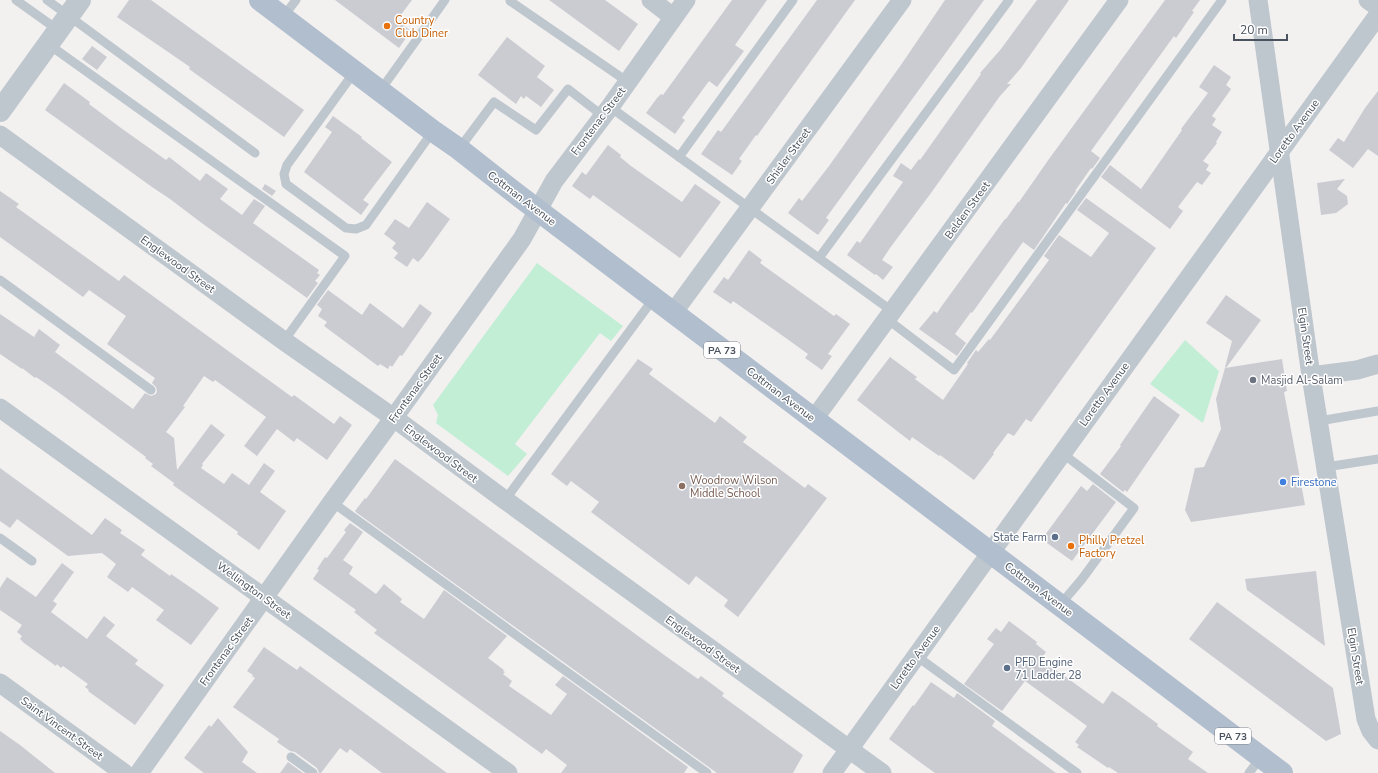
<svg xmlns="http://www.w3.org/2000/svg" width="1378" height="773" font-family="'Nunito Sans',sans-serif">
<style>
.green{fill:#c1eed5}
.building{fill:#caccd2}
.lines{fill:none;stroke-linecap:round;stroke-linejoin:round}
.service{stroke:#bfc7ce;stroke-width:9}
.minor{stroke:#bfc7ce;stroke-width:19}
.tertiary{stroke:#bfc7ce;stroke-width:22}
.primary{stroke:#b1bece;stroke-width:22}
.food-dot{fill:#e8710a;stroke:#fff;stroke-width:1.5}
.worship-dot{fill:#6b7280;stroke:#fff;stroke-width:1.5}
.shop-dot{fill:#3f7fe0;stroke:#fff;stroke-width:1.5}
.education-dot{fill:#8d6e63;stroke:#fff;stroke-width:1.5}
.service-dot{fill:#5c6f8a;stroke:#fff;stroke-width:1.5}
.labels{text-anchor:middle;stroke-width:3;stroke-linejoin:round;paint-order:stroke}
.shield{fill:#fff;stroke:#80868e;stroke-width:1}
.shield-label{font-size:10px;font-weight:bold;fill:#49525d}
.food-label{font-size:11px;fill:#c56008;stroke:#fff;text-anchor:start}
.street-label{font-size:11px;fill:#49525d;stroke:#fff}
.worship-label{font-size:11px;fill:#5b616d;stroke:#fff;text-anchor:start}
.education-label{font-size:11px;fill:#785e54;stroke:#fff;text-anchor:start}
.shop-label{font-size:11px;fill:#366cbe;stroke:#fff;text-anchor:start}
.service-label{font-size:11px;fill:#4e5e75;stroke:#fff;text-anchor:end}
</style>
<rect width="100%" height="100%" fill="#f3f0f0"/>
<g class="green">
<path d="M537,263l86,63 -12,15 -11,-8 -85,111 12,10 -19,22 -72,-53 2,-8 -5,-10z"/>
<path d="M1185,340l34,31 -16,52 -53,-39z"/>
</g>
<g class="building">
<path d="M129,0h22l153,110 -20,27 -95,-68 1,-2 -73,-50z"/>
<path d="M335,0h77l-15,20 14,11 -12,17z"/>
<path d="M549,0h56l33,24 -19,27z"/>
<path d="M732,0h35l-32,45 9,6 -27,36 -8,-6 -27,37 3,2 -10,14 -29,-21 11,-15 4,-4 2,1z"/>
<path d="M817,0h38l-98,136 -1,-1 -17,24 3,2 -10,14 -31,-21 17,-24 3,2z"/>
<path d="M945,0h39l-158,218 3,2 -11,15 -30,-22 11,-15 3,3 27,-35 74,-104z"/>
<path d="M1037,0h32l-48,68 -14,16h4l-11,12 -69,97 -41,55 -8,12 11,7 -10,13 -7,-6 -1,1 -28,-20 10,-14 3,2 43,-61 -10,-6 8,-13 10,7 8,-11 1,1 61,-86 -1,-1 21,-24z"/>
<path d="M1165,0h35l-8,11 2,1 -18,26 -2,-2 -83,115 9,7 -8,11 -1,-1 -16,23h1l-9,13 -1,-1 -32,47 -11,-8 -51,71 -1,-1 -16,22 11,9 -9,13 -38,-27 15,-18 3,2 4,-6 64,-88h1l12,-17h1l30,-43z"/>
<path d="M507,37l38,29 -8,11 17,13 -13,17 -15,-11 -2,3 -3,-3 -5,8 -38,-29z"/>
<path d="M92,46l15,11 -10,13 -15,-11z"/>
<path d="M1214,65l17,12 -5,8 5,4 -2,3 -17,24 4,3 -4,6 10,7 -6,10 1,1 -14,18 6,4 -3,5 5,3 -9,12 -5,-3 -19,25 5,4 -13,18 -69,-52 9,-12 31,24 41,-59 -1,-1 27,-36 -9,-6z"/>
<path d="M64,83l26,19 -1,2 32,24 45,32 3,-3 31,24 6,-8 22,16 -8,10 22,16 12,-16 11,7 -12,17 66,47 -2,3 3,2 -5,6 3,2 -11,15 -104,-74 -33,-25 -18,-12 -107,-77z"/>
<path d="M1378,91v65l-10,-7 -15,19 -24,-18 9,-12 6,4 21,-34z"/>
<path d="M333,116l29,21 -1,1 31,24 -29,38 6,4 -8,11 -57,-43 28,-40 -7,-5z"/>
<path d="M608,145l13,10 -1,2 11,9 51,36 13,-18 26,18 -41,56 -87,-63 -3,4 -18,-13 10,-14 4,3z"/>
<path d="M1345,179l-8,10 10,7 1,8 -12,9 -15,2 -4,-32z"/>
<path d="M265,184l11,7 -4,5 -10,-7z"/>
<path d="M0,191l19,13 -3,3 103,74 5,-6 107,78 61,44 2,-2 40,29 6,-8 12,9 -25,35 -30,-22 -3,4 -17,-13 -20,27 -13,-10 22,-29 -51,-37 -2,2 -9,-6 -21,30 2,1 -19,25 8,6 3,32 34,-46 14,11 -23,29 1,1 -2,3 23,16 8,-11 17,12 15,-22 11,8 -15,21 26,19 -27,39 -22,-16 1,-2 -65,-47 1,-2 -23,-17 2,-2 -8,-6 1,-1 -88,-65 -22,-15 -1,1 -13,-10v1l-22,-15v-40l34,23 5,-8 21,16 -5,7 78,57 12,-16 6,3 5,-2 1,-3 -1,-4 -4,-4 3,-5 -48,-34 19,-28 -37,-26 -6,7 -83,-60z"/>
<path d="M1086,198l70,50 -125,174 -5,-3 -12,17 -6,-3 -15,20 1,1 -20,26 -34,-25 -1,1 -27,-19 -2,4 -53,-41 33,-43 27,20 -2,2 28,21 25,-36 -1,-1 9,-13 2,2 11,-13 1,1 59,-80 -5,-4 15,-21 32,22 18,-24 -32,-23z"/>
<path d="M427,202l23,17 -28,39 -4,4 -5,-4 -6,9 -13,-9 4,-5 -6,-5 4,-5 -12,-9 11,-15 14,9z"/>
<path d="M749,250l13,10 -2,3 74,53 2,-2 14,10 -22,30 4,2 -10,14 -17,-12 3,-4 -25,-18 -50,-35 -2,3 -18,-12 11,-15 4,3z"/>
<path d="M328,290l34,25 8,-12 33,25 17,-24 12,9 -30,43 -2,-1 -8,12 -2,-2 -2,4 -8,-5 -2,2 -54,-40 3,-4 -9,-6 4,-7 -5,-4z"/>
<path d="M1226,295l35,25 -35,48 -1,-1 7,-26 -26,-18z"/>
<path d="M638,359l15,10 -4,5 66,49 5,-7 27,21 -4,5 62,46 3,-4 19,14 -89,119 -14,-11 4,-6 -32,-24 -7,9 -98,-73 8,-10 -28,-21 -4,5 -16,-12z"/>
<path d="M1282,359l5,32 -3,1 21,113 -114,17 -6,-12 10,-42 9,-1 17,-38 -5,-30 9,-31z"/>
<path d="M1154,396l26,19 -53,77 -2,-2 -2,2 -23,-18 21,-28 -1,-1z"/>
<path d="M395,459l272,198 31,22 3,-3 23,17 -2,3 81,59 -10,18h-76l-360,-260 -2,-2 10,-13 1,1z"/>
<path d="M0,468l92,67 13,-17 17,12 -2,3 25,17 -4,5 29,21 1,-2 26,18 22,16 -28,37 -35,-25 8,-10 -32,-23 -4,5 -21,-15 9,-13 -14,-11 -34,3 -51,-37 -7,9 -10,-7z"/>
<path d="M1093,484l23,18 -44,59 -25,-18 -2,-8 36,-49 6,5z"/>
<path d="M350,523l13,9 -20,28 10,7 -4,7 27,20 8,-10 18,15 -2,3 24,17 20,-29 63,46 -19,22 16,12 -1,1 2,1 -2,2 9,7 -3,5 42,29 16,-21 -12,-9 8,-9 125,91 -4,6h-123l6,-8 -21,-16 -4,5 -168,-121 3,-3 -23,-18 2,-2 -43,-31 6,-9 -2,-1 8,-12 2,1 19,-26 -2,-2z"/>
<path d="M62,563l12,9 -21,29 4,3 -6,8 36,27 17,-23 11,9 -9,11 32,24 -3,4 29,21 -29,40 -47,-34 1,-1 -4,-3 3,-3 -25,-18 -2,2 -4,-4 -1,2 -32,-23 -4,-4 2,-3 -5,-4 5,-7 -22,-15v-22l7,-11 29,20z"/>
<path d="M1316,571l9,75 -78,-56 -2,-11z"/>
<path d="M1217,602l116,86 8,46 -15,7 -137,-102z"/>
<path d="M1009,621l28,21 -1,2 10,8 -5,7 62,45 9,-13 12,8 34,25 -1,2 36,26 -5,7 20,14h-90l-9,-6 -1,1 -31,-21 2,-2 -4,-3 12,-16 -62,-45 -23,30 -38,-27 30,-40 -7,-5 9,-11 5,4z"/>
<path d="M264,647l33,23 3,-4 147,107h-65l-32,-24 -3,4 -7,-5 -19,25h-2l-2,-5 -22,-16 -5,-1 -13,-9 2,-3 -46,-32 22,-29 -3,-2 1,-1 -6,-4z"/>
<path d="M931,682l23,16 3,-5 38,28 -3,5 64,47h-121l-18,-13 -28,-21 19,-27 5,-7 1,1z"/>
<path d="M218,718l30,34 -6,10 15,11h-53l-20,-15 25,-33 2,2z"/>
<path d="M0,731l20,14 35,28h-55z"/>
<path d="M288,762l15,11h-23z"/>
</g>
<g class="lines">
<g class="service">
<path d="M16,0l42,30"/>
<path d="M47,0l208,153"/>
<path d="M510,1l118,81"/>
<path d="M283,17l13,-17"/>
<path d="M48,44l297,212 -61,85"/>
<path d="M355,71l-68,94 -3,9 2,10 60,44 10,1 10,-4 67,-94"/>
<path d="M380,91l65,-91"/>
<path d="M610,107l282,204"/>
<path d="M459,149l35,-47 42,28 32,-41 35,27"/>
<path d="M679,157l114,-157"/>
<path d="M819,258l190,-258"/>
<path d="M0,280l151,110"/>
<path d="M887,319l67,51 268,-370"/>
<path d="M1319,421l59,-10"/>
<path d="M1326,467l52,-8"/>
<path d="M505,500l149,-202"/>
<path d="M332,502l375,271"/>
<path d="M0,538l32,23"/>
<path d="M1060,605l22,-26 52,-71 -72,-55"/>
<path d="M915,655l162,118"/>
<path d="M291,757l22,16"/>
<path d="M1249,773l12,-16"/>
</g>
<g class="minor">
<path d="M651,0l22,17"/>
<path d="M1258,0l53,376 55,343 5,12 7,9"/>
<path d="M1368,0l10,7"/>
<path d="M0,135l284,206 110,77 111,82 377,273"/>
<path d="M673,313l229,-313"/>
<path d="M1311,376l46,-6 21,-6"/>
<path d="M0,408l508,365"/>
<path d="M814,419l305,-419"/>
<path d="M0,683l124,90"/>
<path d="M139,773l193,-271 71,-97 119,-166 32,-58 56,-74 76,-107"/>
<path d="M832,773l546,-758"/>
</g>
<path class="tertiary" d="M0,111l80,-111"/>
<path class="primary" d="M260,0l173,131 26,18 60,47 763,577"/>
</g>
<g class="food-dot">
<circle cx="387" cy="26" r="4"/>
<circle cx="1071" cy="546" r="4"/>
</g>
<circle class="worship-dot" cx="1253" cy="380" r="4"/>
<circle class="shop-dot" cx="1283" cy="482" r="4"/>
<circle class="education-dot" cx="682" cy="486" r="4"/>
<g class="service-dot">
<circle cx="1055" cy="537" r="4"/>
<circle cx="1007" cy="668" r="4"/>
</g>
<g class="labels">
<g class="shield">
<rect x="704" y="342" width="36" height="16" rx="3"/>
<rect x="1215" y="728" width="36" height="16" rx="3"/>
</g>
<g class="shield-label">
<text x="722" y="354">PA 73</text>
<text x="1233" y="740">PA 73</text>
</g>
<g class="food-label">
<text x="395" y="24">Country<tspan x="395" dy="13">Club Diner</tspan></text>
<text x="1079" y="544">Philly Pretzel<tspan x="1079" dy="13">Factory</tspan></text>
</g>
<g class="street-label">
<text transform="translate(598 121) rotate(-53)" y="4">Frontenac Street</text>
<text transform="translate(1294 131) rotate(-54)" y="4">Loretto Avenue</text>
<text transform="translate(788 156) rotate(-54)" y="4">Shisler Street</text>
<text transform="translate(522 198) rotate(37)" y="4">Cottman Avenue</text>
<text transform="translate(967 210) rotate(-54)" y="4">Belden Street</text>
<text transform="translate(178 264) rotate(36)" y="4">Englewood Street</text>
<text transform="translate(1306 336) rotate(82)" y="4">Elgin Street</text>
<text transform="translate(415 388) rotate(-54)" y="4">Frontenac Street</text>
<text transform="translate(781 394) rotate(37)" y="4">Cottman Avenue</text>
<text transform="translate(1104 394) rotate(-54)" y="4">Loretto Avenue</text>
<text transform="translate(441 453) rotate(37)" y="4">Englewood Street</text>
<text transform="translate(1039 589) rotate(37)" y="4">Cottman Avenue</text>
<text transform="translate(254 590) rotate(36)" y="4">Wellington Street</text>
<text transform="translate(703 644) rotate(36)" y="4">Englewood Street</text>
<text transform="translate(226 651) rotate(-54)" y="4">Frontenac Street</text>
<text transform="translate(1356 656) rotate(81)" y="4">Elgin Street</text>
<text transform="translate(915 657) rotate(-54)" y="4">Loretto Avenue</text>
<text transform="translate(62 728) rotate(36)" y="4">Saint Vincent Street</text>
</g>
<g class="worship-label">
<text x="1261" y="384">Masjid Al-Salam</text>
</g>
<g class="education-label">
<text x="690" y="484">Woodrow Wilson<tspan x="690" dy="13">Middle School</tspan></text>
</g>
<g class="shop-label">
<text x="1291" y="486">Firestone</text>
</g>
<g class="service-label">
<text x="1047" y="541">State Farm</text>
<text x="1015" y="666" text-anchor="start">PFD Engine<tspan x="1015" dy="13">71 Ladder 28</tspan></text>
</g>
</g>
<path d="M1234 34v6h53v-6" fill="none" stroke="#49525d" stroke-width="2"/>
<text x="1240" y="34" font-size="12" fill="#49525d" stroke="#ffffff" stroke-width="3" paint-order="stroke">20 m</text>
</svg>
